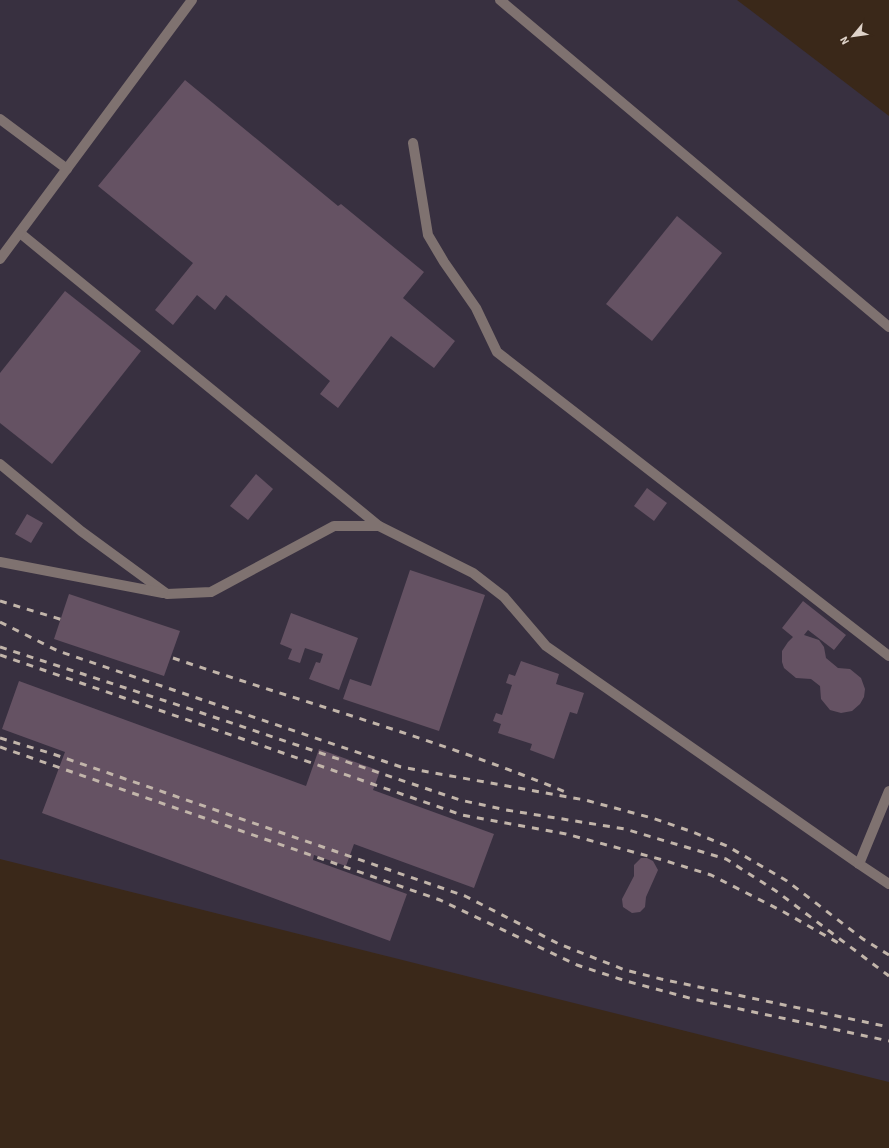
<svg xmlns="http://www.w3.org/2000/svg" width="889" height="1148" font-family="'Source Sans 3',sans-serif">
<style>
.industrial{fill:#383040}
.building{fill:#655263}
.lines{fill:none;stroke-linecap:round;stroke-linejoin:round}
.minor{stroke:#7f7270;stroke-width:10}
.rail{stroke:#c2b5aa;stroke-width:3;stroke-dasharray:7 7;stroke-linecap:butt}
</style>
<rect width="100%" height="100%" fill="#3a2819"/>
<path class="industrial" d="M0,0h737l152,116v966l-889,-223z"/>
<g class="building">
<path d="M185,80l153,126 3,-2 83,68 -21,26 52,43 -21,27 -43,-32 -53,72 -18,-14 10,-13 -104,-86 -11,15 -18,-15 -24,30 -18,-15 38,-47 -95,-77z"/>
<path d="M677,216l45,37 -70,88 -46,-37z"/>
<path d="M65,291l76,60 -89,113 -52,-41v-50z"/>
<path d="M256,474l17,15 -25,31 -18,-14z"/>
<path d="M647,488l20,15 -13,18 -20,-15z"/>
<path d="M27,514l16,9 -12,20 -16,-9z"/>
<path d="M410,570l75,25 -46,136 -96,-32 7,-20 21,7z"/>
<path d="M69,594l111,37 -16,45 -110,-37z"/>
<path d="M803,601l43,34 -12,15 -26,-20 -4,5 15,5 5,7 2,11 12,10 12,1 11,9 4,11 -1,8 -4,7 -8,7 -11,2 -11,-3 -9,-11 -1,-13 -9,-7 -15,-1 -12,-10 -2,-6v-11l6,-9 5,-5 -11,-9z"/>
<path d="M291,613l67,25 -19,52 -30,-11 7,-17 4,1 3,-9 -18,-6 -5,15 -12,-4 4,-10 -12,-5z"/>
<path d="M521,661l38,13 -3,10 28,9 -7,21 -7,-2 -16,47 -24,-9 2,-6 -34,-11 3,-9 -8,-3 3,-8 6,2 10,-30 -6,-2 3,-9 6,2z"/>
<path d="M19,681l287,105 13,-37 61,22 -7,19 121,44 -20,54 -120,-44 -8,22 -32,-11 -1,5 94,34 -17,47 -348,-128 23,-61 -63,-23z"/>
<path d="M641,858h6l6,3 5,9 -12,27 -1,10 -5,5 -8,1 -9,-6 -1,-8 12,-23v-11z"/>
</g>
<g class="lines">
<g class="minor">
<path d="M500,0l389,327"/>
<path d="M0,119l67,50"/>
<path d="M413,143l15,92 16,27 32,46 21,44 392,304"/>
<path d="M20,233l359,293 94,47 31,24 42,49 313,218 30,20"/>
<path d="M0,259l192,-259"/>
<path d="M0,464l81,67 86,63 44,-2 123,-66h45"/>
<path d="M0,562l163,31"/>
<path d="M859,864l30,-73"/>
</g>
<g class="rail">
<path d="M0,601l63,19"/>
<path d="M0,622l58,29 343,116 184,33 67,18 38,13 37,15 60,35 76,58 26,16"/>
<path d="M0,647l184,60 276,93 46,10 119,19 101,30 50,32 113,85"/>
<path d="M0,655l462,160 104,19 97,26 48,15 71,36 60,34"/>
<path d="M173,658c132,45 267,82 395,135"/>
<path d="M0,738l53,16 412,142 94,48 66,26 36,9 228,48"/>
<path d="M0,747l440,153 137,65 49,16 67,18 196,42"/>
</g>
</g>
<g transform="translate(853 36) rotate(241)" stroke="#3a2819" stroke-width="3" paint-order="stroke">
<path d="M0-3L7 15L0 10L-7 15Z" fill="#dfd3c9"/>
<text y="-6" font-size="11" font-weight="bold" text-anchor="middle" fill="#dfd3c9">N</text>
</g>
</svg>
